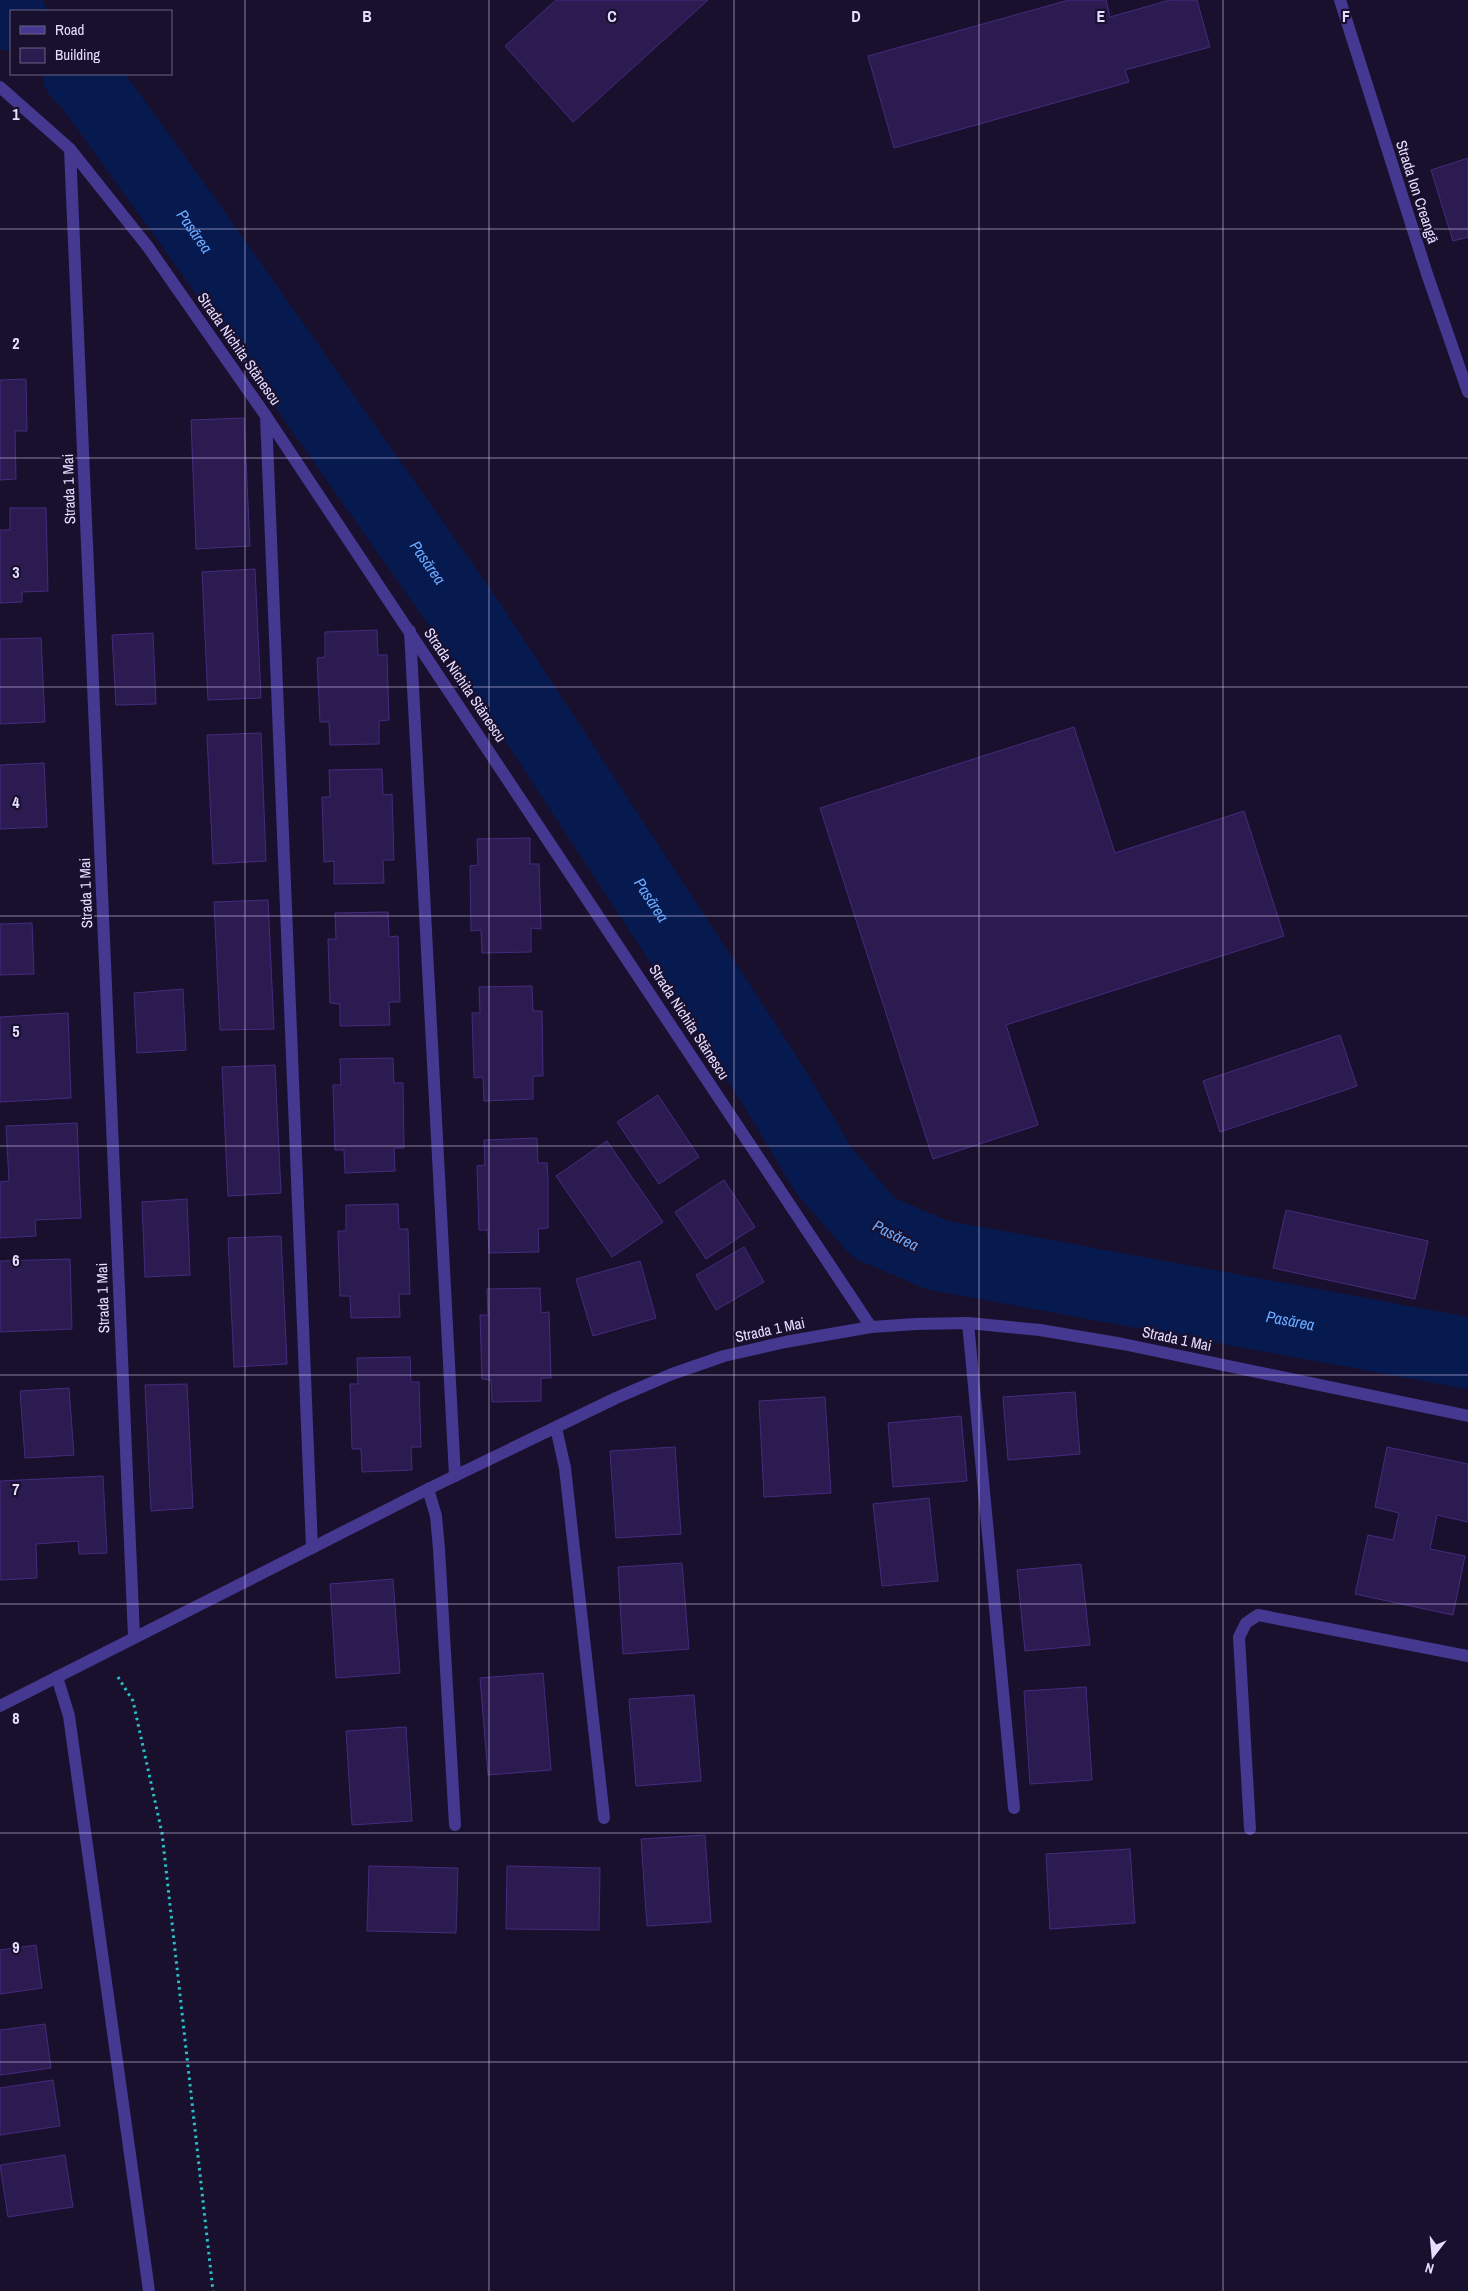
<svg xmlns="http://www.w3.org/2000/svg" width="1468" height="2291" font-family="'Archivo Narrow',sans-serif">
<style>
.lines{fill:none;stroke-linecap:round;stroke-linejoin:round}
.river{stroke:#071a50;stroke-width:71}
.building{fill:#2c1b51;stroke:#452b7e}
.path{stroke:#29c0c8;stroke-width:3;stroke-dasharray:2.5 4;stroke-linecap:butt}
.minor{stroke:#453890;stroke-width:12}
.grid{fill:none;stroke:#e5ddff;stroke-width:1;stroke-opacity:0.55}
.labels{text-anchor:middle;stroke-width:4.5;stroke-linejoin:round;paint-order:stroke}
.street-label{font-size:15px;fill:#e5ddff;stroke:#19102e}
.water-label{font-size:16px;font-style:italic;fill:#6baaff;stroke:#19102e}
.grid-label{font-size:16px;text-anchor:middle;font-weight:bold;fill:#e5ddff;stroke:#19102e;stroke-width:4.5;stroke-linejoin:round;paint-order:stroke}
</style>
<rect width="100%" height="100%" fill="#19102e"/>
<g class="lines">
<g class="river">
<path d="M0,6l11,9"/>
<path id="s1" d="M78,74l10,9 104,144 278,395 301,460 54,90 49,56 63,27 531,98"/>
</g>
</g>
<g class="building">
<path d="M556,0h152l-135,122 -68,-76z"/>
<path d="M1069,0h37l4,17 60,-17h27l13,47 -85,23 4,12 -235,66 -26,-92z"/>
<path d="M1468,158v79l-15,4 -22,-71z"/>
<path d="M26,379l1,52h-12l1,48 -16,1v-100z"/>
<path d="M244,418l6,128 -54,3 -5,-129z"/>
<path d="M10,508h36l2,83 -26,1v10l-22,1v-73h10z"/>
<path d="M255,569l6,129 -53,2 -6,-128z"/>
<path d="M377,630l1,25h9l2,65 -10,1v23l-49,1 -1,-23h-9l-3,-64 8,-1v-25z"/>
<path d="M153,633l3,71 -40,1 -4,-70z"/>
<path d="M41,638l4,84 -45,2v-85z"/>
<path d="M1074,727l41,126 129,-42 40,125 -278,89 32,100 -105,34 -113,-351z"/>
<path d="M261,733l5,128 -53,3 -6,-129z"/>
<path d="M44,763l3,64 -47,2v-64z"/>
<path d="M382,769l1,26 9,-1 2,66h-11l1,23 -50,1v-23l-10,1 -2,-65h8l-1,-27z"/>
<path d="M530,838v26h9l2,65 -10,-1v24l-49,1 -1,-23 -10,1 -1,-65 8,-1 -1,-26z"/>
<path d="M268,900l6,129 -54,1 -6,-128z"/>
<path d="M388,912l1,25 9,-1 2,66h-11l1,23 -50,1v-22l-10,-1 -2,-64h8l-1,-26z"/>
<path d="M32,923l2,51 -34,1v-51z"/>
<path d="M532,986l1,25h9l1,65h-10v23l-49,2 -1,-24 -9,1 -2,-65h8l-1,-26z"/>
<path d="M183,989l3,61 -49,3 -3,-60z"/>
<path d="M68,1013l3,85 -71,4v-85z"/>
<path d="M1340,1035l17,51 -137,46 -17,-51z"/>
<path d="M393,1058l1,25h9l1,65h-10l1,23 -50,2 -1,-23h-9l-2,-65h8l-1,-26z"/>
<path d="M275,1065l6,128 -53,3 -6,-129z"/>
<path d="M658,1095l41,62 -40,27 -42,-62z"/>
<path d="M77,1123l4,95 -46,2 1,16 -36,2v-56l9,-1 -3,-55z"/>
<path d="M537,1138l1,25h9l1,13v52l-10,1 1,23 -50,1 -1,-23h-9l-2,-64 8,-1 -1,-25z"/>
<path d="M607,1141l56,81 -51,35 -56,-81z"/>
<path d="M724,1180l31,47 -49,32 -31,-47z"/>
<path d="M187,1199l3,76 -45,2 -3,-75z"/>
<path d="M398,1204l1,25h9l2,65h-11l1,23 -49,1 -1,-22h-10l-2,-65h8v-26z"/>
<path d="M1286,1210l142,31 -13,58 -142,-31z"/>
<path d="M281,1236l6,128 -53,3 -6,-129z"/>
<path d="M744,1247l20,35 -48,28 -20,-35z"/>
<path d="M70,1259l2,70 -72,3v-71z"/>
<path d="M640,1261l16,57 -63,18 -17,-57z"/>
<path d="M540,1288l1,25 8,-1 2,66h-10v23l-49,1 -1,-22 -9,-1 -2,-64h8l-1,-26z"/>
<path d="M410,1357l1,25h8l2,65h-10l1,23 -50,2 -1,-23h-9l-2,-65h8l-1,-26z"/>
<path d="M187,1384l6,124 -42,3 -6,-126z"/>
<path d="M69,1388l5,67 -49,3 -5,-67z"/>
<path d="M1075,1392l5,62 -72,6 -5,-63z"/>
<path d="M825,1397l6,96 -67,4 -5,-96z"/>
<path d="M961,1416l6,65 -74,6 -5,-64z"/>
<path d="M675,1447l6,87 -65,4 -6,-87z"/>
<path d="M1387,1447l81,17v58l-31,-7 -7,34 35,7 -12,59 -98,-21 13,-59 25,5 6,-27 -24,-6z"/>
<path d="M103,1476l4,77 -28,1 -1,-13 -42,3 1,34 -37,2v-99z"/>
<path d="M929,1498l9,83 -56,5 -9,-82z"/>
<path d="M682,1563l7,86 -66,5 -5,-87z"/>
<path d="M1081,1564l9,81 -65,6 -8,-81z"/>
<path d="M393,1579l7,94 -64,5 -6,-94z"/>
<path d="M543,1673l8,97 -63,5 -8,-97z"/>
<path d="M1086,1687l6,93 -62,4 -6,-93z"/>
<path d="M694,1695l7,86 -65,5 -7,-87z"/>
<path d="M406,1727l6,94 -60,4 -6,-94z"/>
<path d="M705,1835l6,87 -64,4 -6,-87z"/>
<path d="M1130,1849l5,74 -85,6 -4,-75z"/>
<path d="M369,1866l89,2 -2,65 -89,-2z"/>
<path d="M507,1866l93,2 -1,62 -93,-1z"/>
<path d="M36,1945l6,43 -42,6v-44z"/>
<path d="M45,2024l6,44 -51,7v-45z"/>
<path d="M53,2080l7,46 -60,9v-47z"/>
<path d="M65,2155l8,52 -65,10 -8,-52z"/>
</g>
<g class="lines">
<path class="path" d="M118,1677l15,24 29,132 51,458"/>
<g class="minor">
<path d="M1340,0l87,274 41,118"/>
<path d="M0,87l70,62 78,98 118,169 605,911"/>
<path d="M70,149l64,1488"/>
<path d="M266,416l46,1132"/>
<path d="M410,631l45,845"/>
<path d="M968,1323l46,485"/>
<path d="M556,1428l9,40 39,350"/>
<path d="M428,1489l8,27 3,33 16,276"/>
<path d="M57,1677l12,39 80,575"/>
<path d="M0,1706l428,-217 188,-91 56,-24 52,-18 61,-14 86,-15 45,-3 52,-1 72,7 83,14 345,72"/>
<path d="M1250,1829l-11,-192 7,-14 12,-8 210,41"/>
</g>
</g>
<path class="grid" d="M245,0v2291M489,0v2291M734,0v2291M979,0v2291M1223,0v2291M0,229h1468M0,458h1468M0,687h1468M0,916h1468M0,1146h1468M0,1375h1468M0,1604h1468M0,1833h1468M0,2062h1468"/>
<g class="labels">
<g class="street-label">
<text transform="translate(1417 192) rotate(72)" y="5">Strada Ion Creangă</text>
<text transform="translate(239 349) rotate(55)" y="5">Strada Nichita Stănescu</text>
<text transform="translate(69 489) rotate(-92)" y="5">Strada 1 Mai</text>
<text transform="translate(465 685) rotate(56)" y="5">Strada Nichita Stănescu</text>
<text transform="translate(86 893) rotate(-92)" y="5">Strada 1 Mai</text>
<text transform="translate(689 1022) rotate(57)" y="5">Strada Nichita Stănescu</text>
<text transform="translate(103 1298) rotate(-92)" y="5">Strada 1 Mai</text>
<text transform="translate(770 1330) rotate(-12)" y="5">Strada 1 Mai</text>
<text transform="translate(1177 1339) rotate(12)" y="5">Strada 1 Mai</text>
</g>
<g class="water-label">
<text dy="6" stroke="none"><textPath href="#s1" startOffset="196">Pasărea</textPath></text>
<text dy="6" stroke="none"><textPath href="#s1" startOffset="601">Pasărea</textPath></text>
<text dy="6" stroke="none"><textPath href="#s1" startOffset="1006">Pasărea</textPath></text>
<text transform="translate(896 1235) rotate(27)" y="6">Pasărea</text>
<text dy="6" stroke="none"><textPath href="#s1" startOffset="1831">Pasărea</textPath></text>
</g>
</g>
<g class="grid-label">
<text x="367" y="22">B</text>
<text x="612" y="22">C</text>
<text x="856" y="22">D</text>
<text x="1101" y="22">E</text>
<text x="1346" y="22">F</text>
<text x="16" y="120">1</text>
<text x="16" y="349">2</text>
<text x="16" y="578">3</text>
<text x="16" y="808">4</text>
<text x="16" y="1037">5</text>
<text x="16" y="1266">6</text>
<text x="16" y="1495">7</text>
<text x="16" y="1724">8</text>
<text x="16" y="1953">9</text>
</g>
<rect x="10" y="10" width="162" height="65" fill="#19102e" stroke="#6b6282"/>
<rect x="20" y="26" width="25" height="8" fill="#453890" stroke="#6b6282"/>
<text x="55" y="35" font-size="15" fill="#e5ddff">Road</text>
<rect x="20" y="48" width="25" height="15" fill="#2c1b51" stroke="#6b6282"/>
<text x="55" y="60" font-size="15" fill="#e5ddff">Building</text>
<g transform="translate(1433 2256) rotate(196)" stroke="#19102e" stroke-width="4" paint-order="stroke">
<path d="M0-4L9 19L0 12L-9 19Z" fill="#e5ddff"/>
<text y="-8" font-size="14" font-weight="bold" text-anchor="middle" fill="#e5ddff">N</text>
</g>
</svg>
